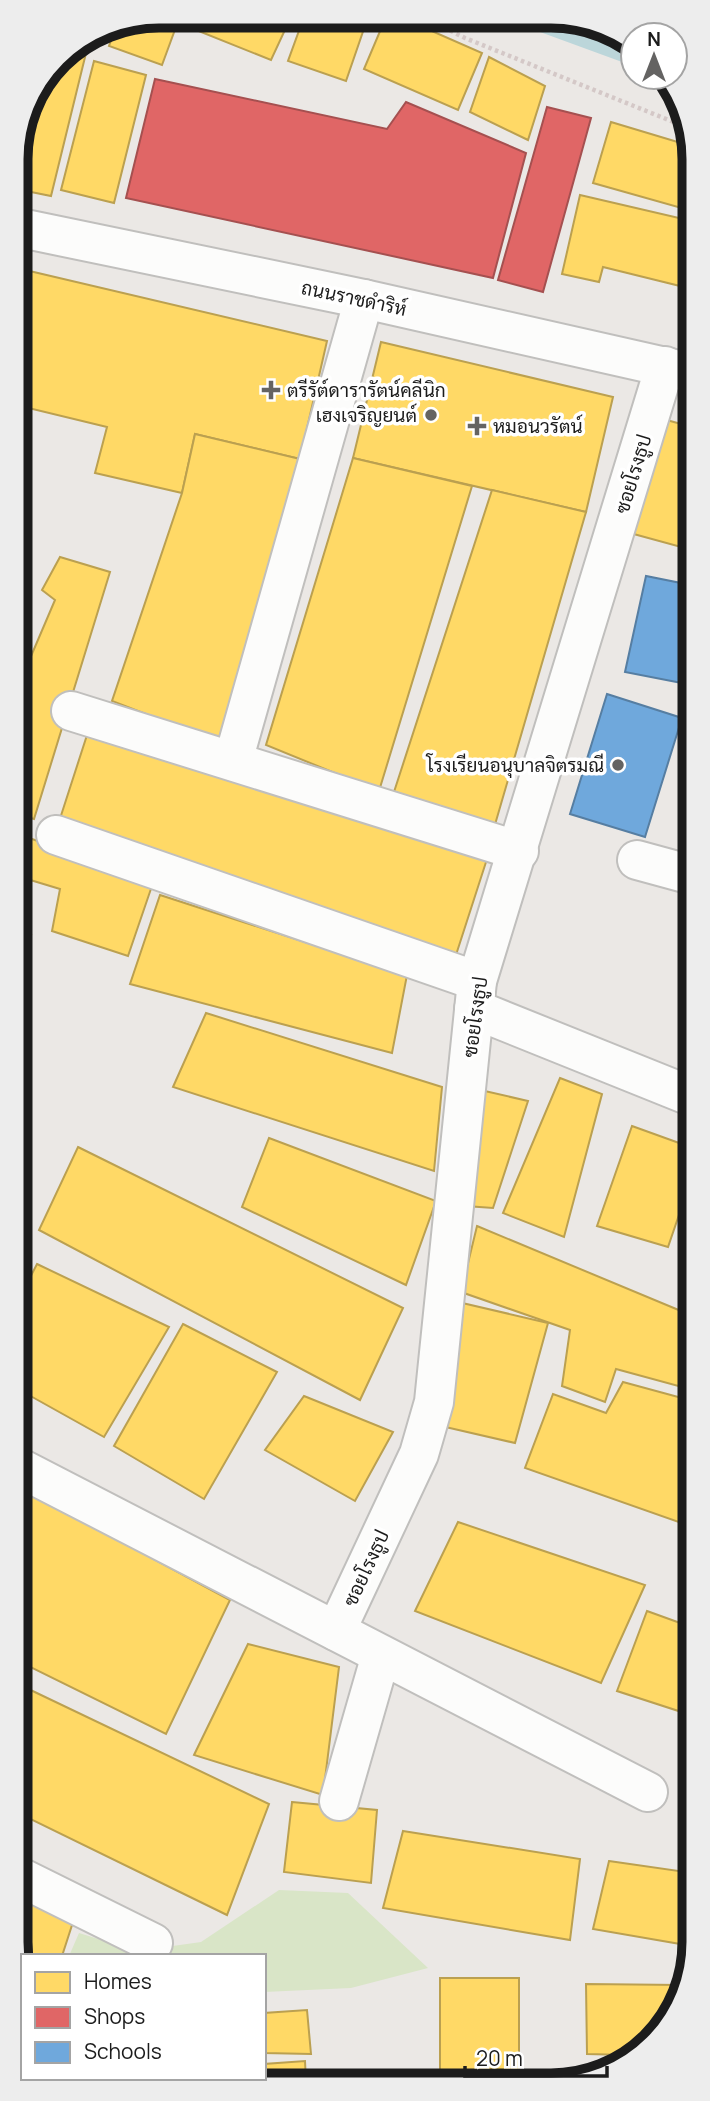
<svg xmlns="http://www.w3.org/2000/svg" width="710" height="2101" font-family="Manrope,Sarabun,sans-serif">
<style>
.grass{fill:#d9e5c7}
.water{fill:#bcd6da}
.homes{fill:#ffd966;stroke:#bba050;stroke-width:2}
.shops{fill:#e06666;stroke:#a55050;stroke-width:2}
.schools{fill:#6fa8dc;stroke:#567ea2;stroke-width:2}
.lines{fill:none;stroke-linecap:round;stroke-linejoin:round}
.street-casing{stroke:#c0bfbd;stroke-width:42}
.path{stroke:#d4c8c7;stroke-width:4.5;stroke-dasharray:3.5 3.5;stroke-linecap:butt}
.street{stroke:#fcfcfb;stroke-width:38}
.poi-dot{fill:#646362;stroke:#fff;stroke-width:2.5}
.labels{text-anchor:middle;stroke-width:7;stroke-linejoin:round;paint-order:stroke}
.street-label{font-size:19px;fill:#1c1c1c;stroke:#fff}
.poi-label{font-size:19px;fill:#1c1c1c;stroke:#fff;text-anchor:start}
.rim{fill:none;stroke:#1c1c1c;stroke-width:9}
</style>
<rect width="100%" height="100%" fill="#ebe8e5"/>
<path class="grass" d="M279,1890l69,3 80,75 -77,20 -87,4v-36h-195l10,-23 58,18 64,-9z"/>
<path class="water" d="M502,18l77,1 54,28v19z"/>
<g class="homes">
<path d="M159,16h21l-18,49 -53,-19 8,-22z"/>
<path d="M197,16l94,1 -20,43 -80,-32z"/>
<path d="M304,17h64l-22,64 -58,-20z"/>
<path d="M386,17h14l82,36 -24,57 -94,-41z"/>
<path d="M74,46l13,3 -36,147 -35,-7v-40l14,-53 34,-44z"/>
<path d="M489,57l56,29 -17,54 -58,-28z"/>
<path d="M94,61l52,14 -32,128 -53,-13z"/>
<path d="M611,122l80,24 1,65 -99,-28z"/>
<path d="M580,195l112,26v34l-8,32 -81,-20 -4,15 -37,-8z"/>
<path d="M21,269l306,72 -27,118 -105,-25 -13,59 -87,-20 12,-46 -91,-22v-118z"/>
<path d="M381,342l232,55 -27,115 -233,-54z"/>
<path d="M663,419l29,8v123l-62,-17z"/>
<path d="M195,434l105,25 -79,284 -109,-42 70,-208z"/>
<path d="M353,458l119,28 -93,305 -113,-46z"/>
<path d="M492,490l94,22 -92,316 -101,-33z"/>
<path d="M17,547l7,3 -7,24z"/>
<path d="M60,557l50,15 -76,247 -17,-5v-125l38,-89 -13,-10z"/>
<path d="M88,732l399,127 -32,99 -399,-127z"/>
<path d="M17,834l137,46 -26,76 -76,-25 8,-42 -43,-13z"/>
<path d="M160,895l247,80 -15,78 -262,-69z"/>
<path d="M17,930l14,5 -14,30z"/>
<path d="M206,1013l236,74 -8,84 -261,-84z"/>
<path d="M560,1078l42,16 -38,143 -61,-24z"/>
<path d="M476,1089l52,12 -35,107 -27,-2z"/>
<path d="M632,1126l61,22v26l-25,73 -71,-21z"/>
<path d="M269,1138l167,63 -30,84 -164,-78z"/>
<path d="M78,1147l325,161 -43,92 -321,-170z"/>
<path d="M477,1226l216,90v74l-77,-21 -11,33 -43,-16 8,-56 -109,-38z"/>
<path d="M37,1264l132,63 -65,110 -86,-48v-88z"/>
<path d="M458,1302l90,21 -33,120 -74,-17z"/>
<path d="M183,1324l94,48 -73,127 -90,-53z"/>
<path d="M623,1382l70,19v126l-168,-59 28,-74 53,19z"/>
<path d="M304,1396l89,36 -38,69 -90,-51z"/>
<path d="M18,1486l212,114 -64,134 -148,-73z"/>
<path d="M458,1522l187,63 -44,98 -186,-72z"/>
<path d="M647,1611l47,17v88l-77,-25z"/>
<path d="M248,1644l91,23 -16,128 -129,-40z"/>
<path d="M18,1684l251,120 -42,111 -209,-102z"/>
<path d="M292,1802l85,8 -6,73 -87,-11z"/>
<path d="M403,1831l177,28 -10,81 -187,-32z"/>
<path d="M609,1861l77,11v73l-93,-16z"/>
<path d="M18,1896l55,26 -11,34h-39v22l-4,-8z"/>
<rect x="440" y="1978" width="79" height="104"/>
<path d="M586,1984l94,1 -21,51 -32,19 -40,-1z"/>
<path d="M307,2010l4,44 -47,-1v-40z"/>
<path d="M305,2061l1,21h-77v-4h35v-14z"/>
</g>
<g class="shops">
<path d="M155,79l232,50 19,-27 120,51 -33,125 -367,-80z"/>
<path d="M547,107l44,11 -48,174 -45,-12z"/>
</g>
<g class="schools">
<path d="M684,569l8,2v114l-67,-13 21,-96 35,7z"/>
<path d="M607,694l75,24 -37,119 -75,-23z"/>
</g>
<g class="lines">
<g class="street-casing">
<g id="street">
<path d="M16,227l348,72 328,74"/>
<path d="M71,711l448,140"/>
<path d="M233,761l131,-462"/>
<path d="M56,835l421,146"/>
<path d="M637,860l55,15"/>
<path d="M474,1009l219,88"/>
<path d="M18,1467l630,325"/>
<path d="M336,1631l83,-177 15,-52 43,-421 188,-615"/>
<path d="M339,1801l42,-146"/>
<path d="M18,1876l135,67"/>
</g>
</g>
<path class="path" d="M425,18l40,20 226,91"/>
<use href="#street" class="street"/>
</g>
<g class="poi-dot">
<path d="M267.5 379.5h7v7h7v7h-7v7h-7v-7h-7v-7h7z"/>
<circle cx="431" cy="415" r="7"/>
<path d="M473.5 415.5h7v7h7v7h-7v7h-7v-7h-7v-7h7z"/>
<circle cx="618" cy="765" r="7"/>
</g>
<g class="labels">
<g class="street-label">
<text transform="translate(354 298) rotate(12)" y="7">ถนนราชดำริห์</text>
<text transform="translate(633 474) rotate(-73)" y="7">ซอยโรงธูป</text>
<text transform="translate(475 1017) rotate(-82)" y="7">ซอยโรงธูป</text>
<text transform="translate(366 1568) rotate(-65)" y="7">ซอยโรงธูป</text>
</g>
<g class="poi-label">
<text x="287" y="397">ตรีรัต์ดารารัตน์คลีนิก</text>
<text x="417" y="422" text-anchor="end">เฮงเจริญยนต์</text>
<text x="493" y="433">หมอนวรัตน์</text>
<text x="604" y="772" text-anchor="end">โรงเรียนอนุบาลจิตรมณี</text>
</g>
</g>
<path d="M0 0H710V2101H0ZM159 28H551A131 131 0 0 1 682 159V1942A131 131 0 0 1 551 2073H159A131 131 0 0 1 28 1942V159A131 131 0 0 1 159 28Z" fill="#ededed" fill-rule="evenodd"/>
<path class="rim" d="M159 28H551A131 131 0 0 1 682 159V1942A131 131 0 0 1 551 2073H159A131 131 0 0 1 28 1942V159A131 131 0 0 1 159 28Z"/>
<rect x="21" y="1954" width="245" height="126" fill="#ffffff" stroke="#a4a4a4" stroke-width="2"/>
<rect x="35" y="1972" width="35" height="21" fill="#ffd966" stroke="#a4a4a4" stroke-width="2"/>
<text x="84" y="1989" font-size="21" fill="#1c1c1c">Homes</text>
<rect x="35" y="2007" width="35" height="21" fill="#e06666" stroke="#a4a4a4" stroke-width="2"/>
<text x="84" y="2024" font-size="21" fill="#1c1c1c">Shops</text>
<rect x="35" y="2042" width="35" height="21" fill="#6fa8dc" stroke="#a4a4a4" stroke-width="2"/>
<text x="84" y="2059" font-size="21" fill="#1c1c1c">Schools</text>
<g transform="translate(654 56)"><circle r="33" fill="#ffffff" stroke="#a4a4a4" stroke-width="2"/>
<path d="M0-5L12 26L0 18L-12 26Z" fill="#646362"/>
<text y="-10" font-size="19" font-weight="bold" text-anchor="middle" fill="#1c1c1c">N</text>
</g>
<path d="M465 2066v10h142v-10" fill="none" stroke="#1c1c1c" stroke-width="3.5"/>
<text x="476" y="2066" font-size="21" fill="#1c1c1c" stroke="#ffffff" stroke-width="5" paint-order="stroke">20 m</text>
</svg>
